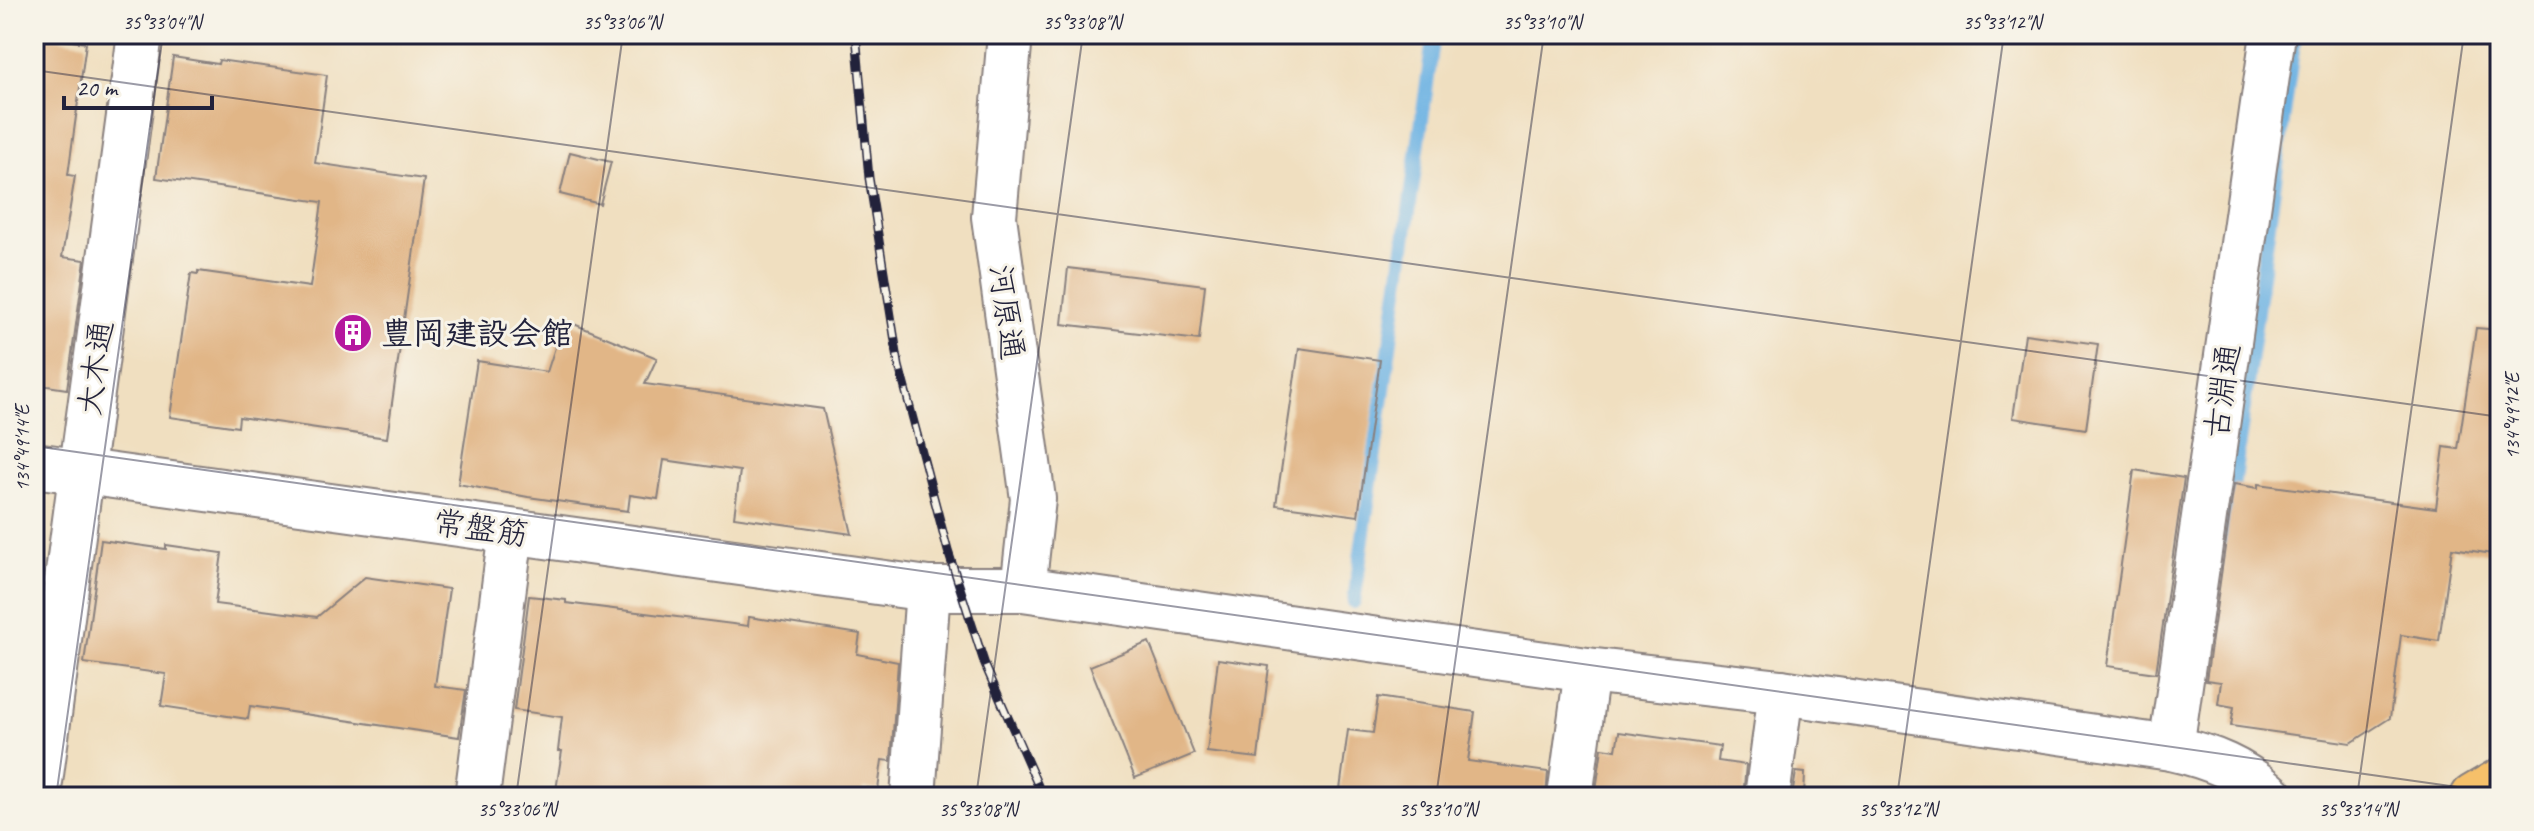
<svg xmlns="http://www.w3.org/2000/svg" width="2534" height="831" font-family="Caveat,'Klee One',sans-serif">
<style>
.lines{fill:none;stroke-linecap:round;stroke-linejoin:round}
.stream{stroke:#6db2e3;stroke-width:14}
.building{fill:#e1b687}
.minor-casing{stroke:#89807e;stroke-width:48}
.primary-casing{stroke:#89807e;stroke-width:48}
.minor{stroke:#fff;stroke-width:44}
.primary{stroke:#f6c06b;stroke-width:44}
.rail-casing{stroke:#22223b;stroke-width:9}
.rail{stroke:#f7f3e8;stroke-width:6;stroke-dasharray:18;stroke-linecap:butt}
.ticks{fill:none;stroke:#22223b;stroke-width:2;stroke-opacity:0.45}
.labels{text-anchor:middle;stroke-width:6;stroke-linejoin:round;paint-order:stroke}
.street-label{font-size:32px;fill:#22223b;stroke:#f7f3e8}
.poi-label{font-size:32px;font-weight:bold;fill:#22223b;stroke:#f7f3e8;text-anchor:start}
.neatline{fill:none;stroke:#22223b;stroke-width:3}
.ticks-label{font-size:20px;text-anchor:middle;fill:#22223b}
</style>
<rect width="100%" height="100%" fill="#f7f3e8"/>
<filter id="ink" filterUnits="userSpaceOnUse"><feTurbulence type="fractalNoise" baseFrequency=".0125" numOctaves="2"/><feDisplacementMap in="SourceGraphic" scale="16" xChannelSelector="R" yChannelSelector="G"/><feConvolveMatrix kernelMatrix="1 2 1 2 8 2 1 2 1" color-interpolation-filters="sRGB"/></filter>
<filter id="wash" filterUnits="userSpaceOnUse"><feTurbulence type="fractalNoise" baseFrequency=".006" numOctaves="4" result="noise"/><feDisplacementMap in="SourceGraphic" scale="32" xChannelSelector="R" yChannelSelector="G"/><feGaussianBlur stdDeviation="1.8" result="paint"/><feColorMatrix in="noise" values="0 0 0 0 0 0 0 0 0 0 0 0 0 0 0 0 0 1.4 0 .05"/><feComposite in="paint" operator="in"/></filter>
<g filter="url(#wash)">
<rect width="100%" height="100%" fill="#f0dfc0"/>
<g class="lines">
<g class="stream">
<path d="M1354,602l80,-568"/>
<path d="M2215,618l80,-584"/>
</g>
</g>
<g id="blocks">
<g class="building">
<path d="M34,36l52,7 -18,132 7,1 -13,81 23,3 -18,129 -33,-5z"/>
<path d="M173,57l45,7 1,-4 108,15 -12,88 109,16 -37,259 -148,-21 -1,10 -68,-10 21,-144 7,1v-3l112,16 12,-85 -166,-24z"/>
<path d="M570,152l41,10 -11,42 -40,-10z"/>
<path d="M1068,268l137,17 -6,55 -137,-16z"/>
<path d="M564,320l93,38 -12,26 178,25 29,125 -118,-17 6,-46 -76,-11 -6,39 -28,-4 -2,16 -100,-14 -70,-13 19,-123 70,11z"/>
<path d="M2476,328l24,2v225l-48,-7 -13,93 -38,-6 -11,83 -39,25 -120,-17 3,-19 -16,-3 3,-22 -15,-2 28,-196 24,4v-4l178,24 8,-61 14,2z"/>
<path d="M2025,334l73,10 -12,85 -73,-11z"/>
<path d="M1299,348l81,12 -22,156 -82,-11z"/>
<path d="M2134,470l50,8 -28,195 -49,-7z"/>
<path d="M101,540l65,9v-4l56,8 -7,51 102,13 48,-40 84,12 -14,97 31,4 -7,47 -209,-31 -2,13 -87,-13 5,-32 -82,-11z"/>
<path d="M529,596l37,4v3l182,23 1,-9 111,17 -3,20 41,8 -7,99 -9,-1 -4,30 -14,-2 -2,9h-307l7,-46h-4l4,-34 -48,-7z"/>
<path d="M1149,642l45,112 -59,24 -45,-112z"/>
<path d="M1218,659l51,7 -11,92 -51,-6z"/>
<path d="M1378,697l97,15 -7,49 80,11 -2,25h-207l9,-67 25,3z"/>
<path d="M1619,732l101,14 -2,15 28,4 -3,32h-148l7,-49 14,2z"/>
<path d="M1796,772l9,1 -1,24h-12z"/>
</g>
</g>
</g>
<g filter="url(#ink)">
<use href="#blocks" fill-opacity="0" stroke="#89807e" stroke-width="2"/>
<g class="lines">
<g class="minor-casing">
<g id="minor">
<path d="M1010,34l-16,183 39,282 -10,90"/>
<path d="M34,465l894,124h95l564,81 194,22 390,56c40,9 71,21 101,49"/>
<path d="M2171,748l102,-714"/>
<path d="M38,797l102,-763"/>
<path d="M477,797l34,-265"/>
<path d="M913,797l15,-208"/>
<path d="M1570,797l17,-127"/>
<path d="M1767,797l14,-105"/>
</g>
</g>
<g class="primary-casing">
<path id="primary" d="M2473,797l27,-16"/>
</g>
<use href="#minor" class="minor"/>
<use href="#primary" class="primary"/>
<g class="rail-casing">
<path id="rail" d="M856,34l13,144 30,188 49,185 37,114 58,132"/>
</g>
<use href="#rail" class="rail"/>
</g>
</g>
<path class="ticks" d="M2451,34l49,7M34,70l2466,347M34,446l2466,347M56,797l107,-763M516,797l107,-763M976,797l107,-763M1436,797l108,-763M1897,797l107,-763M2357,797l107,-763"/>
<defs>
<g id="building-disc" transform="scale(2)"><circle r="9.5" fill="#b5179e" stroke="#f7f3e8"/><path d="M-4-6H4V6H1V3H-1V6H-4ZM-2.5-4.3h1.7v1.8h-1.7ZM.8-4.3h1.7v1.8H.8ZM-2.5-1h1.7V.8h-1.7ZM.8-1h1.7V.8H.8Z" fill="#fff"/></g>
</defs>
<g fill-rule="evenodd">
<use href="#building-disc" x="353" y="333"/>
</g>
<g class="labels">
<g class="street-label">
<text transform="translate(1007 312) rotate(82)" y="11">河原通</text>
<text transform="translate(95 368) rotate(-82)" y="11">大木通</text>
<text transform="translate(2222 391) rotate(-82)" y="11">古淵通</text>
<text transform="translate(481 528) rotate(8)" y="11">常盤筋</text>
</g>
<g class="poi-label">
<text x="381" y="344">豊岡建設会館</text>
</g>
</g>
<rect width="2534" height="831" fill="none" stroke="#f7f3e8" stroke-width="88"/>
<path d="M64 96v12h148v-12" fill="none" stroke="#22223b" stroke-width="4"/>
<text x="76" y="96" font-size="24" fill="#22223b" stroke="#f7f3e8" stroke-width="6" paint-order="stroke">20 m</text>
<rect x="44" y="44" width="2446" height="743" class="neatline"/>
<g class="ticks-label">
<text x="162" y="29">35°33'04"N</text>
<text x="622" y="29">35°33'06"N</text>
<text x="1082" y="29">35°33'08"N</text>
<text x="1542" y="29">35°33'10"N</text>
<text x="2002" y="29">35°33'12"N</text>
<text transform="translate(2512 416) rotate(-90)" y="7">134°49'12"E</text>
<text transform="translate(22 448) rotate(-90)" y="7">134°49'14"E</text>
<text x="517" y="816">35°33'06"N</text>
<text x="978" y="816">35°33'08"N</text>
<text x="1438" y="816">35°33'10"N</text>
<text x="1898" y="816">35°33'12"N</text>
<text x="2358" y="816">35°33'14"N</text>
</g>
</svg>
